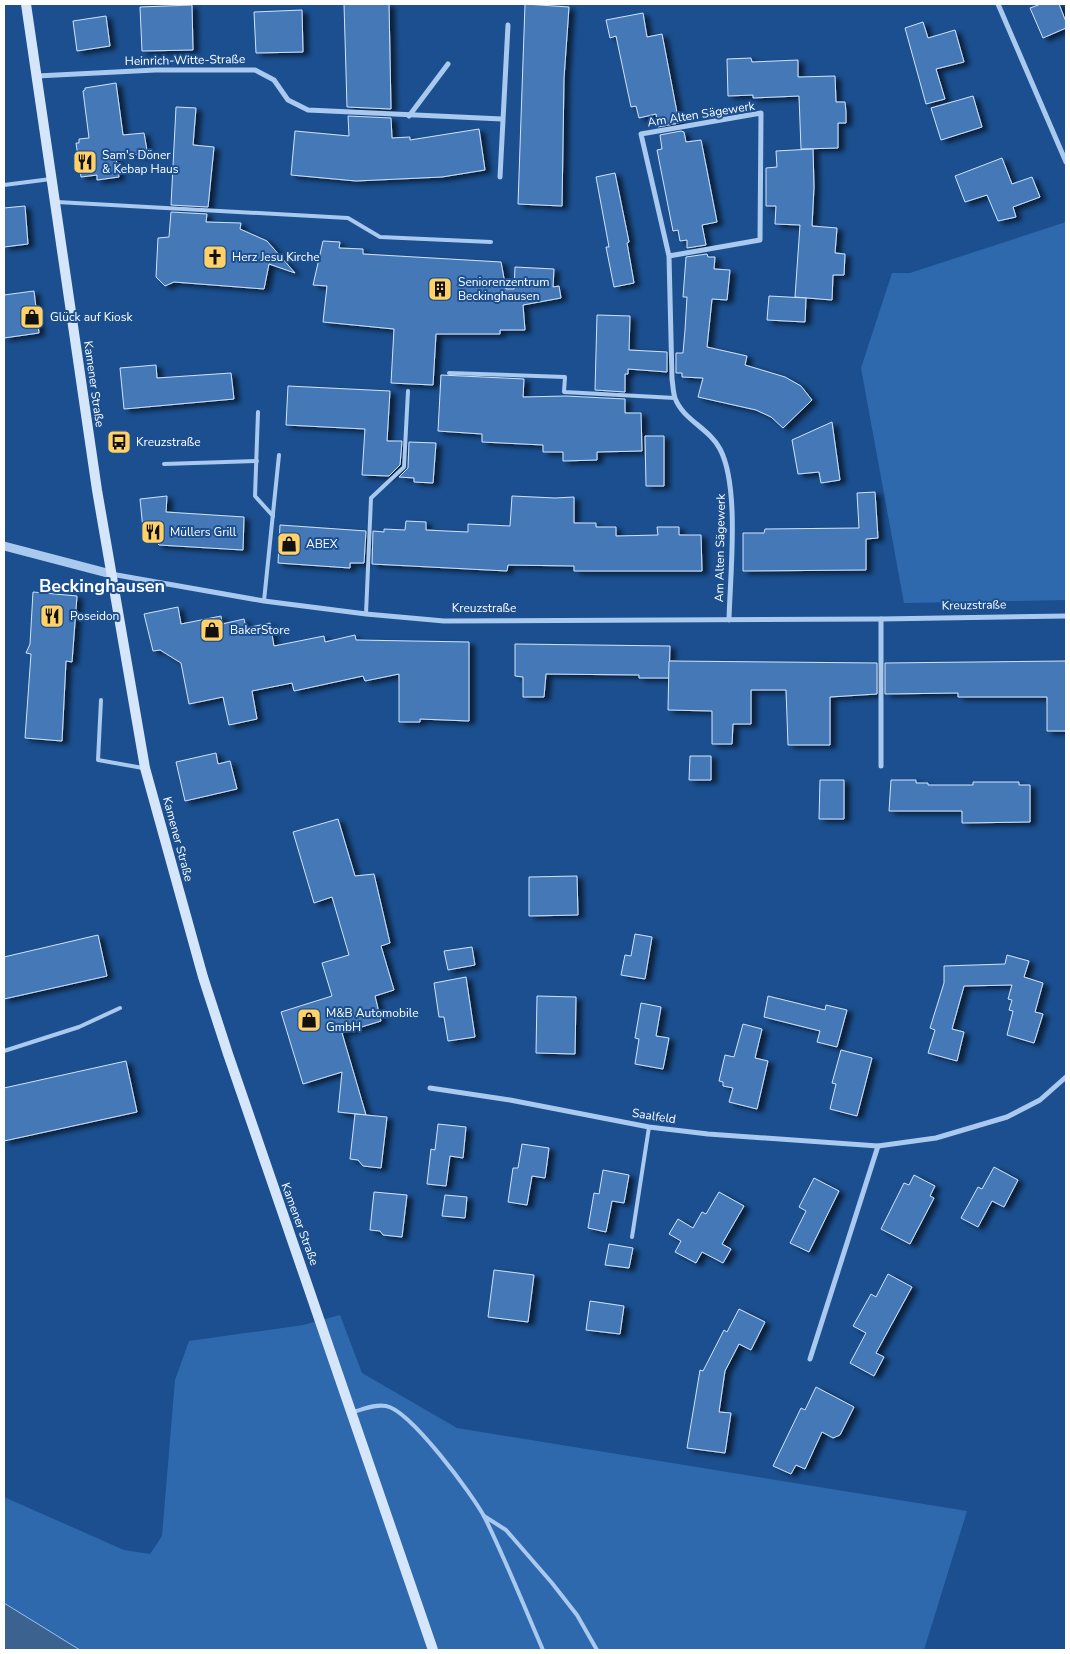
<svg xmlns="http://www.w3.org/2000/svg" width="1070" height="1654" font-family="'Nunito Sans',sans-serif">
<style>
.green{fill:#2e69ad}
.water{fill:#3c6290;stroke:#9cc4f0}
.building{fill:#4478b7;stroke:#cfe3fa;filter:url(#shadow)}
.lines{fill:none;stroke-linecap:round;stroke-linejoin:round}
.service{stroke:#a9c9ee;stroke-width:4}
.minor{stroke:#a9c9ee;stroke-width:5}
.tertiary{stroke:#a9c9ee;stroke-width:9}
.secondary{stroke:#d6e6fa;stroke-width:10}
.labels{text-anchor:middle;stroke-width:4;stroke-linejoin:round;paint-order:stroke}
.street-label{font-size:12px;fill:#fff;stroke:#1b4f8f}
.poi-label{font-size:12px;fill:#fff;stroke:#1b4f8f;text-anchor:start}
.district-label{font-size:18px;font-weight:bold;fill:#fff;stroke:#1b4f8f}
</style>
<defs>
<filter id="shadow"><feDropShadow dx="5.5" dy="3" stdDeviation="2.5" flood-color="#0009"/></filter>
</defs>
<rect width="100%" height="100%" fill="#1b4f8f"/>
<g class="green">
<path d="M1066,222v378l-162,3 -43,-235 31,-95h18z"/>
<path d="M340,1315l22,58 95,55 510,83 -43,139h-844l-76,-47v-106l120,53 26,4 12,-18 13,-156 14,-39 114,-16z"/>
</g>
<path class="water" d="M4,1603l76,47h-76z"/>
<g class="building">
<path d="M344,4h45l2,105 -44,-2z"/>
<path d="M525,4l44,3 -5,71 -2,128 -44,-2z"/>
<path d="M1041,4h18l7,18v6l-23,10 -13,-30z"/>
<path d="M192,5l1,45 -51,1 -2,-44z"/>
<path d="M302,10l1,42 -47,1 -2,-41z"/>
<path d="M643,13l4,24 15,-3 17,89 -21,4 -2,-13 -17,4 -3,-12 -5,1 -15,-71 -6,2 -4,-18z"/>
<path d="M106,16l4,30 -33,5 -4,-30z"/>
<path d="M923,22l5,16 27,-8 9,32 -28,7 9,30 -19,5 -21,-76z"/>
<path d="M751,58l1,4 46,-2v17l37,-1 1,26h9l1,10v11h-8v25l-37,1 -2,-53 -46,2v-3l-25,1 -1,-37z"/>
<path d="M116,83l7,52 21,-2 4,23 -33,-4 4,25 -22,3v-5l-16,2 -5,-34h3v-4l10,-1 -6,-47 2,-1v-2z"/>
<path d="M973,96l9,31 -41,13 -10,-32z"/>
<path d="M176,107l20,1 -3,37 21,2 -6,60 -37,-2z"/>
<path d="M348,116l43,2 1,20 18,-1v3l69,-11 6,41 -43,7 -86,4 -65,-6 4,-44 54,5z"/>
<path d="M681,131l3,1 2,10 15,-2 16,82 -15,3 4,20 -19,3v-8l-7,1 -2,-11 -5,1 -16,-81 5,-1 -2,-14z"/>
<path d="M813,149l1,38 -2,39 25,2 -2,25 10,1 -1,21h-11l-1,25 -37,-3 5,-72 -25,-1 1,-18h-10v-38l11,-1 -1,-16z"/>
<path d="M1002,158l10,26 20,-7 8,20 -27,10 3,10 -18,4 -11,-26 -22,7 -10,-26z"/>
<path d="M615,173l14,69 -2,1 7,40 -20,4 -8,-40h3l-13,-70z"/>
<path d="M25,206l3,38 -24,3v-39z"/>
<path d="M171,212l36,2 -1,8 35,1 -1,6 27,12 28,32 -26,-9 -5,25 -90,-7 -9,4 -9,-9 2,-39 11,-1z"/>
<path d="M323,241l17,1 -1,6 24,1v5l138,8 5,27h8l1,-22 39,2 -1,18 6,-1 2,12 -38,7 2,25h-25v4h-64l-3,51 -42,-2 3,-54 -71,-7 4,-36 -14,-1z"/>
<path d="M707,254l1,3h7l-1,12 16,1 -3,30 -15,-1 -5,48 40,9 -2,9 40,12 16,9 11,14 -29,28 -12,-11 -15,-7 -58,-13 5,-19 -21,-1v-4h-6v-20h7l2,-23 2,-33h-4l3,-40z"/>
<path d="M34,291l5,42 -35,5v-43z"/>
<path d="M769,296l37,2 -1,24 -38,-2z"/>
<path d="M597,315l33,1 -1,34 38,2v20l-39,-3v5h-3v18l-30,-2z"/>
<path d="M156,365l1,13 74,-5 3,26 -110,10 -4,-41z"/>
<path d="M441,375l83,4 -1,18 43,-1 59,3v14h16l1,38 -45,1v8l-34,1v-9h-20v-7l-61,-3v-8l-44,-3z"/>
<path d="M288,386l102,5 -3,50h15l-2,24 -11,11 -27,-1 3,-46 -79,-4z"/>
<path d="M832,422l8,58 -19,3 -2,-11 -21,2 -6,-34z"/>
<path d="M645,436h19v50h-18z"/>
<path d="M409,442l27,1 -3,40 -19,-1v-4l-15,-1 9,-9z"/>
<path d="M875,492l3,46 -12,1v31l-123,1v-38h21l1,-4 94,-1 -2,-35z"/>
<path d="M167,496l-1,16 78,5 -1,33 -84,-5 -16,-16 -3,-30z"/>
<path d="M512,496l43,2 19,-1v26h22v4h20v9l42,-1 -1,-8h22v8h22l1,36h-128v-5l-66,-1 -1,6 -135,-7 1,-33 11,1v-3l21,1 1,-9 20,1v8l20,1 22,1v-8l42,2z"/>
<path d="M280,525l86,6 -2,32h-14v5l-72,-5z"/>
<path d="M33,592l44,4 -5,66 -6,-1 -4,80 -37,-3 6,-84 -5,-1 4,-9z"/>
<path d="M178,607l3,17 40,-8 1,8 22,-5 2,9 24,-5 4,23 50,-10 1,6 30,-7 1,5 113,2v79l-49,-2v3h-21v-48l-34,7 -2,-5 -69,15 -2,-8 -40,8 5,28 -28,6 -6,-28 -34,7 -8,-41 -21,-13 -7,1 -9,-37z"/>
<path d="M515,644l155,2 -1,32h-30v-3l-93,-1 -2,23h-21v-20l-8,-1z"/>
<path d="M669,661l208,2v31l-47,3v48h-42l-2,-55h-35v34h-18l-1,20h-20v-33l-44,-1z"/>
<path d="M1066,661v70h-19v-34h-89v-4l-73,1v-31z"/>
<path d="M216,753l2,11 12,-3 7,28 -52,12 -9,-39z"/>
<path d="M690,756h21v24h-22z"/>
<path d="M820,780h24v39h-25z"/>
<path d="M891,780h25v3h12v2h45v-3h46v3h11v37l-68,1v-12h-73z"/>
<path d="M338,819l17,57 19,-2 16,69 -9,3 13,44 -19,6 6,25 -39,12 24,82 -28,-3 4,-40 -39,12 -22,-72 51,-16 -10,-33 27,-8 -17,-58 -18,6 -21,-71z"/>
<path d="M577,876l1,39 -49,1v-39z"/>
<path d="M635,934l17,3 -7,42 -24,-4 4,-20 6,1z"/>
<path d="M98,935l9,41 -103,23v-42z"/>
<path d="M472,947l3,18 -27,5 -4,-19z"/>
<path d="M1007,955l22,6 -5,16 19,6 -8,29 8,2 -9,29 -27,-8 6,-24 -4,-1 3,-10 -4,-1 4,-14 -48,1 -12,43 12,3 -7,29 -29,-8 7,-23 -5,-2 14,-45v-17l61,-2z"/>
<path d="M466,977l9,60 -27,4 -4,-24h-5l-5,-34z"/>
<path d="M537,996l39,1 -1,57 -39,-1z"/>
<path d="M768,996l57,14 1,-5 21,5 -10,37 -20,-5 3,-11 -56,-14z"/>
<path d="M641,1003l20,4 -5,29 13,2 -6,31 -28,-5 4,-25 -4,-1z"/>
<path d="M743,1024l19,5 -7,29 13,3 -11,48 -28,-7 4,-14 -10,-2v-4l-4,-1 6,-26 9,2z"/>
<path d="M841,1050l31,8 -15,58 -27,-7 6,-25 -4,-1z"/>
<path d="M126,1061l11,51 -133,29v-53z"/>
<path d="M355,1114l32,3 -6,51 -18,-2 -5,-6 -8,-1z"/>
<path d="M438,1124l28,3 -3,31 -13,-2 -4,30 -19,-2 4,-35 4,1z"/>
<path d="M522,1144l27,4 -4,30 -13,-2 -5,29 -19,-3 5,-34h5z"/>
<path d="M994,1167l24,13 -14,27 -12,-6 -14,26 -17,-9 17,-31 4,2z"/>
<path d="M603,1170l26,5 -5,28 -12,-2 -6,31 -18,-4 6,-35 5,1z"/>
<path d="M914,1175l21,11 -5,10 4,2 -24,46 -29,-15 23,-46 5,2z"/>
<path d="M814,1178l25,13 -30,61 -19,-9 16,-32 -7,-4z"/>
<path d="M374,1192l33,3 -5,42 -19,-2 -3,-4 -10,-1z"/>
<path d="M719,1192l25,14 -22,38 9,5 -8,14 -21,-11 -6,11 -21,-11 6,-11 -12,-7 9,-15 15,9 9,-16 4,2z"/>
<path d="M445,1195l22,2 -2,21 -23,-2z"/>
<path d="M609,1244l24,4 -4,20 -24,-3z"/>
<path d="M494,1270l40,5 -6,47 -40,-5z"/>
<path d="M888,1274l24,13 -36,66 8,4 -10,19 -24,-13 16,-30 -13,-7 18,-32 5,3z"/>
<path d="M590,1301l34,5 -4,28 -34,-4z"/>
<path d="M739,1309l26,13 -14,28 -12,-6 -14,27 -6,41 12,1 -6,40 -38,-5 13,-78 3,1 21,-41 3,2z"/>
<path d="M816,1387l38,20 -14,28 -7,3 -11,-6 -17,37 -9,-4 -5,9 -18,-8 28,-58 4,2z"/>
</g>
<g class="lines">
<g class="service">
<path d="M4,185l47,-6"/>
<path d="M57,202l291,16 32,19 111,5"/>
<path d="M449,373l116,4 -1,15 111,6"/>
<path d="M258,412l-3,84 18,20"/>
<path d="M164,464l93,-3"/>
<path d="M264,601l15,-146"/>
<path d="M366,614l5,-116 33,-31 4,-76"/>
<path d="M101,700l-3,60 45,8"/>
<path d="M4,1051l75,-24 41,-19"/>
<path d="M632,1237l17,-110"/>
<path d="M353,1412c11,-3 22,-8 33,-6 24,4 87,89 99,112 21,43 39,88 58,132"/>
<path d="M484,1516l22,14 46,53 25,32 20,35"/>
</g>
<g class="minor">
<path d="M998,4l68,158"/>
<path d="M37,76l118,-6h100l19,10 14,20 20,10 194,9"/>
<path d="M409,116l39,-52"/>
<path d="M500,177l8,-152"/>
<path d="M669,256l91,-16 1,-127 -120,21 28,122 3,123c1,6 1,13 3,19 8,22 34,30 45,51 20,38 10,126 9,171"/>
<path d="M111,574l153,27 102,13 78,7 437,-2 185,-3"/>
<path d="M881,766v-147"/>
<path d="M430,1088l80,12 139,27 59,7 170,12 58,-8 71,-21 33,-17 26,-23"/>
<path d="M810,1359l68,-213"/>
</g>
<path class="tertiary" d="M4,546l107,28"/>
<path class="secondary" d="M26,4l71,486 48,278 58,209 25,77 205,596"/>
</g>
<defs>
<g id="restaurant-square" transform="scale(1.25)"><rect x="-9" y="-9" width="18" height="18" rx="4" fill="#ffd166" stroke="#1b4f8f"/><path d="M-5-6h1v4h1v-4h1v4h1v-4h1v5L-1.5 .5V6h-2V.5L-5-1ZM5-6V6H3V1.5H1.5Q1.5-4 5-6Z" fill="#111"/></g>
<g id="church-square" transform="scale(1.25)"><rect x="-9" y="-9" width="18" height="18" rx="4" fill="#ffd166" stroke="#1b4f8f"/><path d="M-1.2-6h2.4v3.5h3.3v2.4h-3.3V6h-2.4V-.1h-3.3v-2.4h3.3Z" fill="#111"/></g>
<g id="building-square" transform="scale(1.25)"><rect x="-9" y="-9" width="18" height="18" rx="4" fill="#ffd166" stroke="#1b4f8f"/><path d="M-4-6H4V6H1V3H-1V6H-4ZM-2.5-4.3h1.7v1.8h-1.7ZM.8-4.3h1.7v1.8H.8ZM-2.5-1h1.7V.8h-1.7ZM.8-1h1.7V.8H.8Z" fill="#111"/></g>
<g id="shop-square" transform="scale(1.25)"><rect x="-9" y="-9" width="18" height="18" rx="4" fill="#ffd166" stroke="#1b4f8f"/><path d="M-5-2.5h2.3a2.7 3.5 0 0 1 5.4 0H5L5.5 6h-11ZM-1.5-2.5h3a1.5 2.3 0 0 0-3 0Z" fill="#111"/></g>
<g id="bus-square" transform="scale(1.25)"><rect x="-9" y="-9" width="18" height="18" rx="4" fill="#ffd166" stroke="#1b4f8f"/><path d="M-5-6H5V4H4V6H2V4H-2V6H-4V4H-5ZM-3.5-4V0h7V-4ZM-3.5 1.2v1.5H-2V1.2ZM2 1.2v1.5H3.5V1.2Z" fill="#111"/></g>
</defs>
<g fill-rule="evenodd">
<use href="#restaurant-square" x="85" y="162"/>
<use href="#church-square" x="215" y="257"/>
<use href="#building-square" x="440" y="289"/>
<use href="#shop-square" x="32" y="317"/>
<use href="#bus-square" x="119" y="442"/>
<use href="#restaurant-square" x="153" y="532"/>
<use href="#shop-square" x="289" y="544"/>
<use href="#restaurant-square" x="52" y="616"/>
<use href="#shop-square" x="212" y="630"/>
<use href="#shop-square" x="309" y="1020"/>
</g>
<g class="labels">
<g class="street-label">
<text transform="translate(185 60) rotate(-1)" y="4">Heinrich-Witte-Straße</text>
<text transform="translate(701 114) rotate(-9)" y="4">Am Alten Sägewerk</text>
<text transform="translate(94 384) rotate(82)" y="4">Kamener Straße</text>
<text transform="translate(720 548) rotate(-89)" y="4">Am Alten Sägewerk</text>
<text transform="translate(974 605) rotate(-1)" y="4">Kreuzstraße</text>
<text x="484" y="612">Kreuzstraße</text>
<text transform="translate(178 839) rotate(75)" y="4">Kamener Straße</text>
<text transform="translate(654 1116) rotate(9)" y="4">Saalfeld</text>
<text transform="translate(300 1224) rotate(70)" y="4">Kamener Straße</text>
</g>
<g class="poi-label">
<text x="102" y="159">Sam's Döner<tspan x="102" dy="14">&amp; Kebap Haus</tspan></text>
<text x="232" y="261">Herz Jesu Kirche</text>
<text x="458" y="286">Seniorenzentrum<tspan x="458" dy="14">Beckinghausen</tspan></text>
<text x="50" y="321">Glück auf Kiosk</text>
<text x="136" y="446">Kreuzstraße</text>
<text x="170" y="536">Müllers Grill</text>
<text x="306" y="548">ABEX</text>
<text x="70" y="620">Poseidon</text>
<text x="230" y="634">BakerStore</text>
<text x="326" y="1017">M&amp;B Automobile<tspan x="326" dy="14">GmbH</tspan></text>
</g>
<g class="district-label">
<text x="102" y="592">Beckinghausen</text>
</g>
</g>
<rect width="1070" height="1654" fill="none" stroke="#ffffff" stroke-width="10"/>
</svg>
